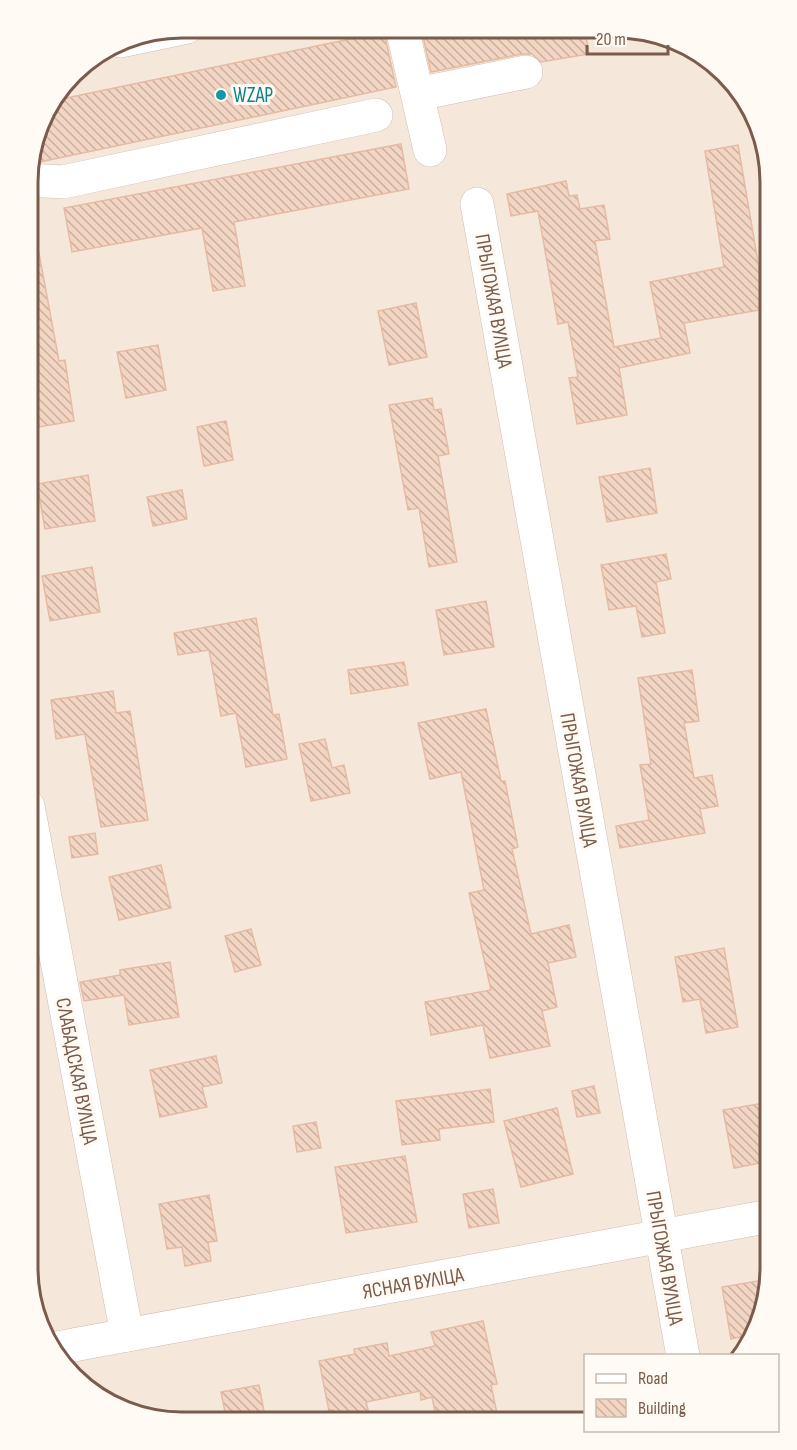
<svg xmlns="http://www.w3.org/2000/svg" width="797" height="1450" font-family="'Sofia Sans Condensed',sans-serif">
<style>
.residential{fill:#f5e8da}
.building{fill:url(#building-back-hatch);stroke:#e6bba3;stroke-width:1.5}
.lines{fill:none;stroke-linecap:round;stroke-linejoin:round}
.minor-casing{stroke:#d1beb0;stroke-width:34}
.minor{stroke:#fff;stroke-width:33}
.culture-dot{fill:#0f9aa8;stroke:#fffaf3;stroke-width:2}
.labels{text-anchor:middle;stroke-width:6;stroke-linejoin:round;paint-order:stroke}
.culture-label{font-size:21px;fill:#0d838f;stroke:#fffaf3;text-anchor:start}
.street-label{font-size:21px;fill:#7a5c4d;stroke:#fffaf3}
.rim{fill:none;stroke:#7a5c4d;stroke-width:3}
</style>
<defs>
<pattern id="building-back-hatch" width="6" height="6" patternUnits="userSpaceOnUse" patternTransform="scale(1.5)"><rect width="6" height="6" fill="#f3d5c3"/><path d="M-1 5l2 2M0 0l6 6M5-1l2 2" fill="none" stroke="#cab0a1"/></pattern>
</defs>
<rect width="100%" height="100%" fill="#fdf6ec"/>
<path class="residential" d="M182,27l463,3 72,35 45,67 8,50v1097l-30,76 -154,1 -1,67 -424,-1 -74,-31 -52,-73 -8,-50 1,-1106 15,-49 37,-47 43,-27z"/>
<g class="building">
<path d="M421,28l164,2 4,24 -48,8 -9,-8h-10l-91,18z"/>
<path d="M384,32l12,55 -356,75 -12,-1 15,-48 9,-12z"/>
<path d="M401,144l8,45 -175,33 11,64 -32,5 -11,-63 -130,24 -8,-44z"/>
<path d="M738,145l28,164 -82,14 6,30 -71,15 8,47 -50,9 -8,-46 9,-1 -10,-55 -10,2 -20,-113 -27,5 -4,-22 59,-13 3,15 8,-1 3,14 24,-4 6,34 -15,2 19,106 47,-9 -11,-56 74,-15 -19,-116z"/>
<path d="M39,253l20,108 6,-1 9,61 -35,6 -2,-14 -9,2v-161z"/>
<path d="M416,303l11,54 -38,8 -11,-54z"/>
<path d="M158,345l8,45 -40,8 -9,-46z"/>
<path d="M432,398l2,12 7,-1 8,45 -11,2 19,106 -28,5 -10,-59 -11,2 -19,-105z"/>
<path d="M226,421l7,39 -29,6 -7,-39z"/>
<path d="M650,468l7,45 -50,9 -8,-45z"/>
<path d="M88,475l7,46 -50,8 -8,-45z"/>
<path d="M182,490l5,29 -34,7 -6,-29z"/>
<path d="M666,554l5,25 -15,3 9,51 -23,4 -6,-31 -27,4 -8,-45z"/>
<path d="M92,567l8,45 -50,9 -8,-45z"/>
<path d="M486,601l8,46 -50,8 -8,-45z"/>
<path d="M256,618l17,97 6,-1 8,45 -41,8 -10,-54 -15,3 -12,-66 -31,5 -4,-22z"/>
<path d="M404,662l4,23 -57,9 -3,-24z"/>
<path d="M692,670l7,51 -15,2 10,55 18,-3 6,31 -18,3 5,24 -85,15 -4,-22 33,-6 -9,-55 11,-1 -13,-86z"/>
<path d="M113,691l3,22 14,-2 18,109 -47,7 -16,-93 -29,5 -5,-39z"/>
<path d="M486,709l15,72h4l13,66 -6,2 19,85 38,-9 7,32 -28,6 9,44 -15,4 8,35 -60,12 -7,-33 -52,10 -6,-33 66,-12 -22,-97 15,-3 -23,-118 -31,7 -12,-56z"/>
<path d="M325,739l7,29 12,-3 6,28 -39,8 -12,-57z"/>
<path d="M95,833l3,21 -26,4 -3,-21z"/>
<path d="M161,865l10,43 -52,12 -10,-43z"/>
<path d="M251,929l10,36 -26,7 -10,-36z"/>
<path d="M724,948l14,79 -32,6 -6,-34 -17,3 -8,-45z"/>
<path d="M170,962l9,55 -50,8 -5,-30 -40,6 -4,-19 40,-7v-5z"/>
<path d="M216,1056l6,27 -20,4 5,20 -47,10 -10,-47z"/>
<path d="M594,1086l6,27 -23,4 -5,-26z"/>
<path d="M490,1089l4,33 -55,7 1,11 -38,5 -6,-44z"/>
<path d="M770,1102v59l-36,7 -11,-58z"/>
<path d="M557,1108l16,66 -52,13 -17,-66z"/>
<path d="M316,1122l5,26 -24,4 -4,-26z"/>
<path d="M405,1156l12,66 -71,11 -11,-66z"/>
<path d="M493,1189l6,34 -30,5 -6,-34z"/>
<path d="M209,1195l8,46 -9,1 3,19 -26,5 -3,-19 -15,2 -8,-45z"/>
<path d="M770,1279l-22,56 -17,4 -9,-52z"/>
<path d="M483,1321l14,63 -6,1 8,38 -62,-1 -5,-25 -11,3 -1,-9 -54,11 3,12 -34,7 -2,-11 -4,1 -10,-50 36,-7 -1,-5 33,-6 2,13 46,-10 -4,-14z"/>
<path d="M259,1385l7,37h-39l-6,-30z"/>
</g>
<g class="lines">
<g class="minor-casing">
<g id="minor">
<path d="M402,28l28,122"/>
<path d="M120,41l67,-14"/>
<path d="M418,94l108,-22"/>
<path d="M28,180l35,2 313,-67"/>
<path d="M477,204l206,1152"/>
<path d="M28,806l99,529"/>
<path d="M57,1348l713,-132"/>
</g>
</g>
<use href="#minor" class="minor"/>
</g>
<circle class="culture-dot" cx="221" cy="95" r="6"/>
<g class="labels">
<g class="culture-label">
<text x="233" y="102">WZAP</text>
</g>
<g class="street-label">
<text transform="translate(494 301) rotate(80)" y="7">ПРЫГОЖАЯ ВУЛІЦА</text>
<text transform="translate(579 780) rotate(80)" y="7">ПРЫГОЖАЯ ВУЛІЦА</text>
<text transform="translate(77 1071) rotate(79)" y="7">СЛАБАДСКАЯ ВУЛІЦА</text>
<text transform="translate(665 1258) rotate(80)" y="7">ПРЫГОЖАЯ ВУЛІЦА</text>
<text transform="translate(413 1283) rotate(-10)" y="7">ЯСНАЯ ВУЛІЦА</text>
</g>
</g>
<path d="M0 0H797V1450H0ZM182 38H616A144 144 0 0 1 760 182V1268A144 144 0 0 1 616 1412H182A144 144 0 0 1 38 1268V182A144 144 0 0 1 182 38Z" fill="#fffaf3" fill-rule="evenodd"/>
<path class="rim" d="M182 38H616A144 144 0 0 1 760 182V1268A144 144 0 0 1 616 1412H182A144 144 0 0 1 38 1268V182A144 144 0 0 1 182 38Z"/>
<rect x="584" y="1354" width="195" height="78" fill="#fffaf3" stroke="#cabbb1" stroke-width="1.5"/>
<rect x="596" y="1374" width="30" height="9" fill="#ffffff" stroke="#cabbb1" stroke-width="1.5"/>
<text x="638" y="1384" font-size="18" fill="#7a5c4d">Road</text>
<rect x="596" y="1399" width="30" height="18" fill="url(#building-back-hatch)" stroke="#cabbb1" stroke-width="1.5"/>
<text x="638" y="1414" font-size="18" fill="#7a5c4d">Building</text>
<path d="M587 45v9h81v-9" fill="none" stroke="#7a5c4d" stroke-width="3"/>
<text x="596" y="45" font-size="18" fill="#7a5c4d" stroke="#fffaf3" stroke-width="4.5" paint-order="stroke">20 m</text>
</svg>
